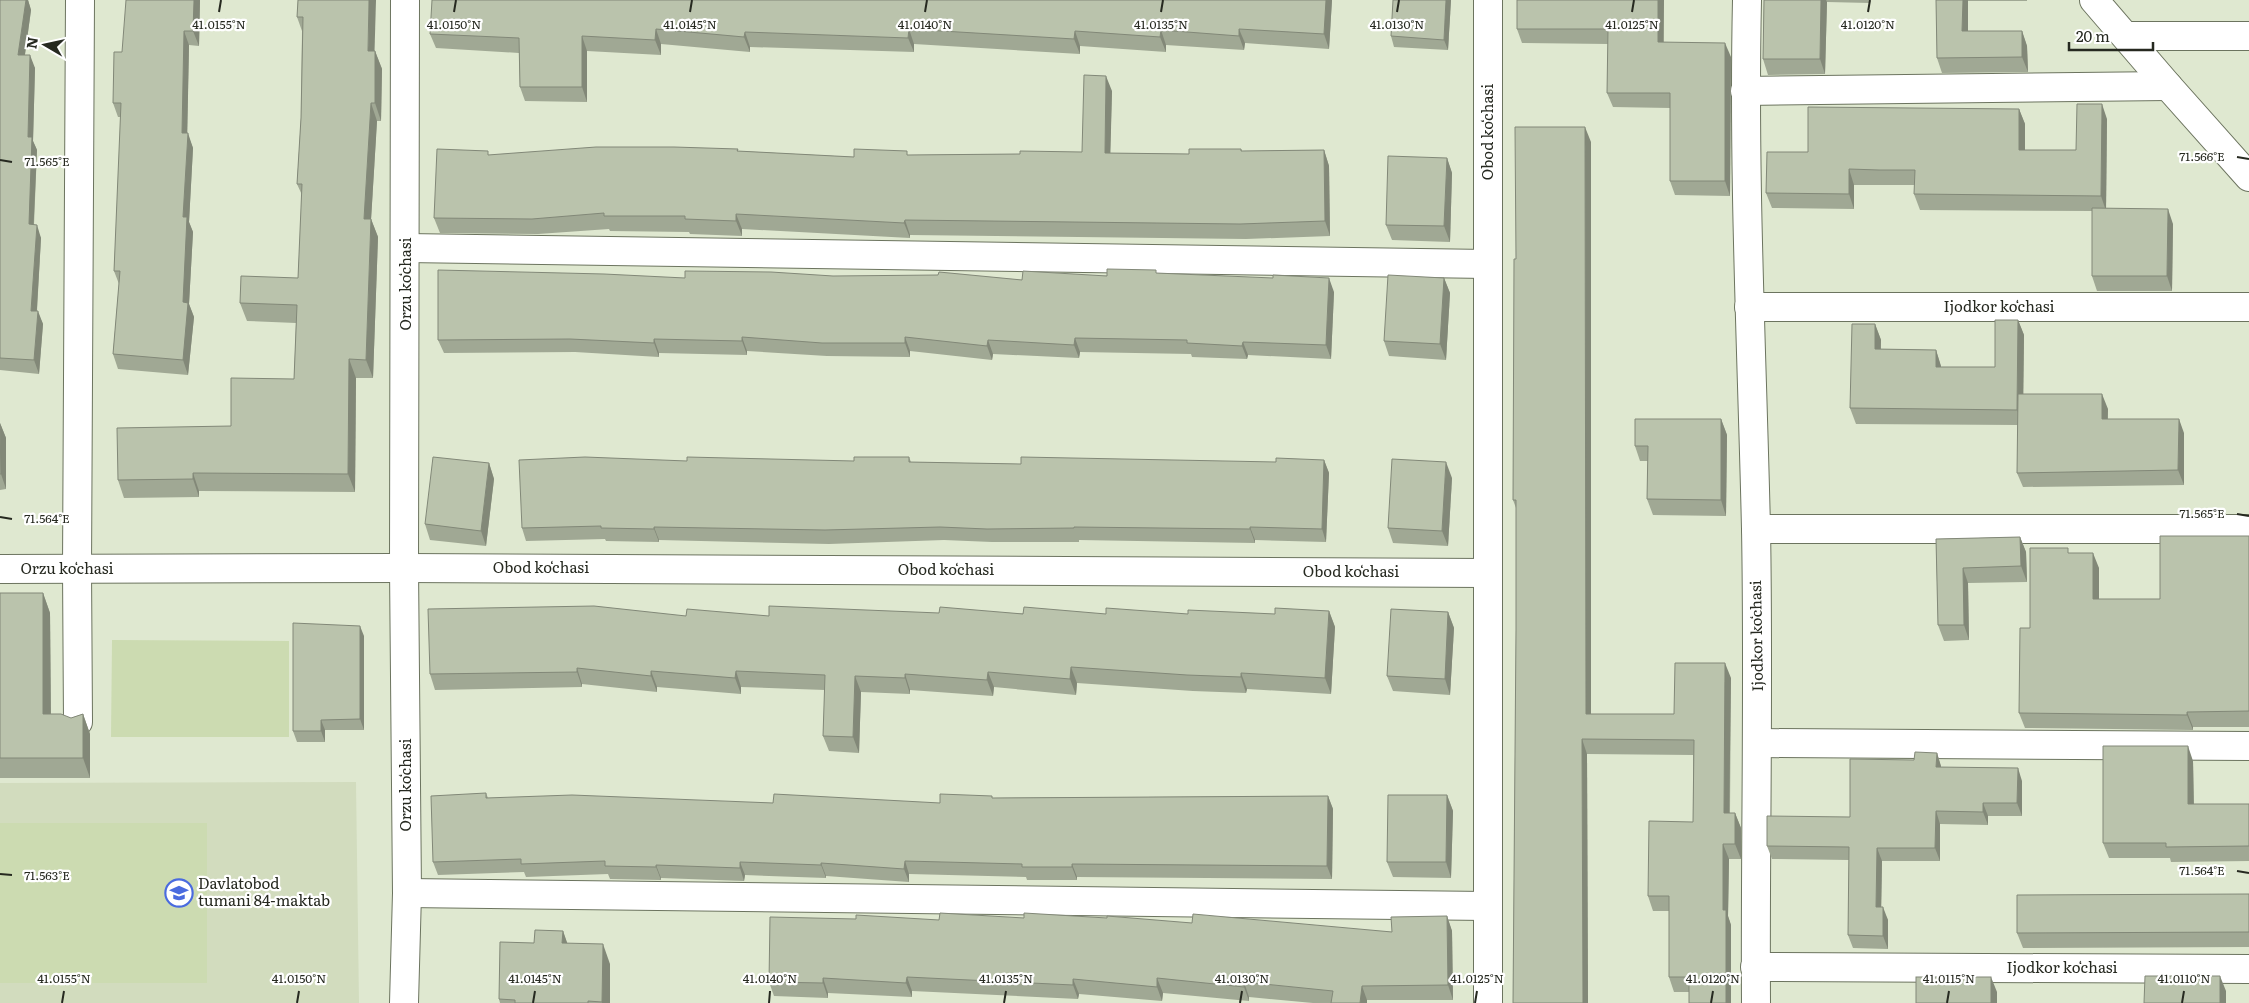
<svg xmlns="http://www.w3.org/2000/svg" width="2249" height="1003" font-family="Literata,serif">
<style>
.built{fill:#d2dcbe}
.green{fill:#ccdbb1}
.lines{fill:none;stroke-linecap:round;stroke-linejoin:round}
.minor-casing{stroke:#6c745f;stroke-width:30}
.minor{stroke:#fff;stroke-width:28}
.wall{fill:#a0a894}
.shaded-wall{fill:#828878}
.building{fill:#bac3ac;stroke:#828878}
.ticks{fill:none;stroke:#262920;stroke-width:2}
.labels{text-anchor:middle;stroke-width:4.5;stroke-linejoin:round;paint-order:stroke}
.street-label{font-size:15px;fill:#262920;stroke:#fff}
.poi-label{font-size:15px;fill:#262920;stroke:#fff;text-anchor:start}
.ticks-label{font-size:12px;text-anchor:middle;fill:#262920;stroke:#fff;stroke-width:4.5;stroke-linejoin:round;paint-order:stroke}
</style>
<rect width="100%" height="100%" fill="#dfe8d0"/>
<path class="built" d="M356,782l3,221h-359v-220z"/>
<g class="green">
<path d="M112,640l177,1v96h-178z"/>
<rect x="0" y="823" width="207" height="160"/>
</g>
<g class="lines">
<g class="minor-casing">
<g id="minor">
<path d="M1488,0v1003"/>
<path d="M1747,0c-4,176 5,353 9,529 3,158 -1,316 0,474"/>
<path d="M2094,0l74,86 81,91"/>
<path d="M2126,36h123"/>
<path d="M1745,91l423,-5"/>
<path d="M406,248l1081,16"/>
<path d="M1749,307h500"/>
<path d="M1756,529h493"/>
<path d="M0,569l404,-1 1083,5"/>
<path d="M78,722l-1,-153 3,-569"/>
<path d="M1758,743l491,3"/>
<path d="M407,893l1079,13"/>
<path d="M1755,967l494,2"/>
<path d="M404,1003l3,-110 -3,-325 1,-568"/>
</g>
</g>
<use href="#minor" class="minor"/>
</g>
<g class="wall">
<path d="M0,0h28l3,10 -6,45 10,13 -2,73 4,9 -3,75 7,13 -4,73 6,13 -4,50 -39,-4z"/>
<path d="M200,0l-1,46 -10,-1 -2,88 6,15 -4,74 4,10 -4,72 5,13 -6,58 -70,-6 -5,-15 6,-70 -5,-13 7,-154h-3l-5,-14 9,-51z"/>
<path d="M298,0l77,51 7,18 -1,52h-4l-6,98 7,18 -5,141h-17l-1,114 -156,-1v6l-75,1 -6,-18 113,-54 63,-47 2,-56 -49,-2 -7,-18 58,-25 4,-83 -5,-11 4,-66 1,-87 -5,-14z"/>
<path d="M1332,0l-3,49 -84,-6 -1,7 -78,-5v7l-86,-6v8l-166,-10v8l-164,-5v5l-89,-8v11l-74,-4v51l-62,-1 -5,-14 -1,-34 -83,-5 -6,-14z"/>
<path d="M1451,0l-3,50 -54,-3 -3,-11z"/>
<path d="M1517,0h147v42l67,15 -1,139 -55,-1 -5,-14v-73l-57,-1 -6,-14 1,-49 -86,-1 -5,-14z"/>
<path d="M1764,0h106v3l-43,-1 -2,72 -57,1 -5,-16z"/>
<path d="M1936,0h91v1h-59v30h54l5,15 1,26 -86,1 -5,-15z"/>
<path d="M1112,91l-2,62 79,1 52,-5 1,2 82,-1 5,16 1,70 -84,3 -336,-4v3l-168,-9v7l-52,-2 -1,-2 -79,-1 -1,-2 -71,5 -98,-1 -6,-15 56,-63 248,-6v2l116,6 55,-2 111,-1 62,-2z"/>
<path d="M2019,109l6,15v26h51l31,-31 -1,89 67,16 -1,67h-75l-5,-15v-65l-172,-1 -6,-16 1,-9h-61v24l-82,-1 -6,-15 42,-41z"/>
<path d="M1591,142v572h83l57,-36 -1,135h5l6,15v31h-12l-1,57 3,9 -42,67h-15l-5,-15v-66h-16l-5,-15 45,-74v-67l-106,-1 1,249h-75l3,-373v-122l-3,-8 3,-241z"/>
<path d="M1447,158l5,15 -2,69 -58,-2 -6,-15z"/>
<path d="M1158,273l176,19 -3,67 -83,-4 -1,4 -55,-2 -1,-3 -111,-2 -1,6 -86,-4 -1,6 -82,-9v6l-83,-1 -80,-5v4l-88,-2v4l-84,-5 -131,1 -6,-13 247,-62 148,-2 189,4z"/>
<path d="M1444,278l6,15 -4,67 -57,-4 -5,-15z"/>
<path d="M2018,320l6,15 -1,59 85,15v10l76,14v52l-161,2 -6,-14 1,-48 -162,-1 -6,-16 25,-84 6,16v9l55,1 5,17h54z"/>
<path d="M1721,419l6,16 -1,81 -73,-1 -6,-16 1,-38h-8l-5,-15z"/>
<path d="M0,423l6,15v51l-6,1z"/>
<path d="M909,457l2,5 110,2 255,-2 48,-2 5,13 -3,69 -71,-2v3l-176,-3v2h-87l-48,-2 -115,4 -170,-4v2l-53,-1 -1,-2 -79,2 -4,-13 165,-67h167z"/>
<path d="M489,463l5,16 -8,67 -56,-6 -5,-16z"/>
<path d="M1452,478l-4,68 -55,-3 -5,-15z"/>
<path d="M2249,536v191h-56v3l-168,-2 -6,-15 11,-85 39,-75 30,15v31h61z"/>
<path d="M2020,537l6,15 1,30 -59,1 1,57 -25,1 -6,-16 -2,-86z"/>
<path d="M0,593h43l7,20 1,101 20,4 12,-4 7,20v44h-90z"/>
<path d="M1329,611l6,16 -4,67 -84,-5 -1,4 -53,-2 -116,-8 -1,12 -82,-8 -1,9 -83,-6v4l-49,-2 -2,61 -30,-2 -6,-15 2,-46 -84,-3v7l-84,-7v5l-75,-8v3l-147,3 -5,-16 256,-58h83l170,-3 167,1h169z"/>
<path d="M1448,612l6,16 -4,67 -57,-4 -6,-15z"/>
<path d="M364,636v94h-39v12h-28l-4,-11z"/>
<path d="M1937,753l4,14 81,14v35h-34v9l-48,-1v37h-58l-1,46 7,13v29l-35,-1 -5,-13 1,-75 -77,-1 -5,-13 83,-29 64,-57z"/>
<path d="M2193,761l1,43h55v57l-78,1 -1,-4h-61l-6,-15z"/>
<path d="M486,793l2,5 285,5h167l52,-7v2l336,-2 5,13 -1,70 -255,-2v3h-50l-1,-3 -117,-3v8l-83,-6v2l-81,-3 -1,6 -83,-3v2l-51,-1 -2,-5 -82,3 -2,-5 -86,3 -5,-13z"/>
<path d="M1447,795l6,16 -2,67 -58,-1 -6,-15z"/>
<path d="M2249,894v53l-226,1 -6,-15z"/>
<path d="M1447,916l5,15 1,69h-86v3h-54l-64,-6v4l-86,-8 -1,8 -83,-7 -1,5 -166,-8v6l-84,-4v5l-54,-2 -5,-14 87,-63 83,1 85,-2 168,5 200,9z"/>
<path d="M563,931l4,12 43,21v39h-110l-1,-4 35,-56z"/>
</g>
<g class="shaded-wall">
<path d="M26,0h2l3,10 -8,58 -5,-13z"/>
<path d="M194,0h6l-1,46 -6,-15z"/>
<path d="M369,0h7l-2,69 -6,-18z"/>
<path d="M1326,0h6l-3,49 -5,-15z"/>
<path d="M1446,0h5l-3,50 -4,-10z"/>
<path d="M1658,0h6l-1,57 -5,-15z"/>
<path d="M1821,0h5l1,2 -2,72 -5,-15z"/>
<path d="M1963,0h5v47l-6,-16z"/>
<path d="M656,29l5,15v11l-6,-15z"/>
<path d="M909,29l5,15v8l-6,-14z"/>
<path d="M1239,29l6,14 -1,7 -5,-14z"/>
<path d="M1161,30l5,15v7l-6,-15z"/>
<path d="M184,31l5,14 -2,102 -5,-14z"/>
<path d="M1075,31l5,15v8l-6,-15z"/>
<path d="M2022,31l5,15 1,26 -6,-15z"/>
<path d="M745,32l5,15v5l-6,-15z"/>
<path d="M582,36l5,15v51l-5,-15z"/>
<path d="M1725,43l6,14 -1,139 -5,-15z"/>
<path d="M375,51l7,18 -1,52 -6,-18z"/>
<path d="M30,55l5,13 -2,73 4,9 -4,87 -4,-13 -1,-87z"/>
<path d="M1106,76l6,15 -2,77 -5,-15z"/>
<path d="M371,103l6,18 -7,116 -6,-18z"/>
<path d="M2102,104l5,15 -1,92 -5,-15z"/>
<path d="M2019,109l6,15v41l-6,-15z"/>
<path d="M1585,127l6,15v587l-5,-15z"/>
<path d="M188,133l5,15 -4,74 4,10 -4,72 5,13 -6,58 -5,-15v-143z"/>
<path d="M1324,150l5,16 1,70 -5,-15z"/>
<path d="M1447,158l5,15 -2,69 -6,-16z"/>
<path d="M1849,169l5,16v24l-5,-15z"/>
<path d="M2168,209l5,15 -1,67 -5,-15z"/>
<path d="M736,214l6,15v7l-6,-15z"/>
<path d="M371,219l7,18 -5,141 -7,-18z"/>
<path d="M905,220l5,15v3l-6,-15z"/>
<path d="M37,225l4,13 -5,86 -5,-13z"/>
<path d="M1329,278l5,14 -3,67 -5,-14z"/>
<path d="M1444,278l6,15 -4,67 -6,-16z"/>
<path d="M38,311l5,13 -4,50 -5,-14z"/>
<path d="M2018,320l6,15 -1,90 -6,-15z"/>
<path d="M1875,324l6,16 -1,25 -5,-16z"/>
<path d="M742,337l5,14v4l-5,-14z"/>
<path d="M905,337l5,14v6l-5,-14z"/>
<path d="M1075,338l5,14 -1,6 -5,-13z"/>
<path d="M654,339l5,14v4l-5,-14z"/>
<path d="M988,340l5,14 -1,6 -5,-14z"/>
<path d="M1243,342l5,13 -1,4 -5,-13z"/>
<path d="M1936,350l5,16v16l-5,-15z"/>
<path d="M349,359l7,19 -1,114 -7,-18z"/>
<path d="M2102,394l6,15 -1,24 -5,-14z"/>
<path d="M1721,419l6,16 -1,81 -5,-16z"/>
<path d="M2179,419l5,14v52l-6,-15z"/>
<path d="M0,423l6,15v51l-5,-15z"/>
<path d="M1324,460l5,13 -3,69 -4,-13z"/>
<path d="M1446,462l6,16 -4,68 -6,-15z"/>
<path d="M489,463l5,16 -8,67 -5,-15z"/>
<path d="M193,473l6,18v6l-6,-18z"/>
<path d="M654,527l5,13v2l-5,-13z"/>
<path d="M1250,527l5,13v3l-5,-14z"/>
<path d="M2020,537l6,15 1,30 -6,-16z"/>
<path d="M2093,553l6,15v47l-6,-16z"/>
<path d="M1963,568l5,15 1,57 -5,-15z"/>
<path d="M43,593l7,20 1,121 -8,-20z"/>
<path d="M1329,611l6,16 -4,67 -6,-16z"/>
<path d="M1448,612l6,16 -4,67 -5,-16z"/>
<path d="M360,626l4,10v94l-4,-11z"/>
<path d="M1725,663l6,15 -2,150 -5,-15z"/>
<path d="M1071,667l6,16 -1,12 -6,-16z"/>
<path d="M577,668l5,16v3l-5,-15z"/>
<path d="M651,671l6,16v5l-6,-16z"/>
<path d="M736,671l5,16v7l-6,-16z"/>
<path d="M988,672l6,15 -1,9 -6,-16z"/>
<path d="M1241,673l6,16 -1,4 -5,-16z"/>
<path d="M905,674l5,16v4l-5,-16z"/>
<path d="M855,676l6,16 -2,61 -6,-16z"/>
<path d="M2187,712l6,15v3l-6,-15z"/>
<path d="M83,714l7,20v44l-7,-20z"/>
<path d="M321,720l4,10v12l-4,-11z"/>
<path d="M1582,739l5,15 1,249h-5z"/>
<path d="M2188,746l5,15 1,58 -6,-15z"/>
<path d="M1937,753l4,13v14l-5,-13z"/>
<path d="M2018,768l4,13v35l-5,-13z"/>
<path d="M1447,795l6,16 -2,67 -5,-16z"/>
<path d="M1328,796l5,13 -1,70 -5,-13z"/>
<path d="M1983,803l5,13v9l-5,-13z"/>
<path d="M1936,811l4,13v37l-5,-13z"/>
<path d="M1735,813l6,15v31l-6,-15z"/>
<path d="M1723,844l6,15 -1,57 3,9v78h-5l-3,-93z"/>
<path d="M1877,848l5,13 -1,59 -5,-13z"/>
<path d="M905,861l4,13v8l-5,-13z"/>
<path d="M740,862l5,13 -1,6 -4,-13z"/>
<path d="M821,863l5,13v2l-5,-13z"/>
<path d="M1072,864l5,13v3l-5,-13z"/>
<path d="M656,865l5,13v2l-5,-13z"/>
<path d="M1883,907l5,13v29l-5,-13z"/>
<path d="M1447,916l5,15 1,69 -5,-15z"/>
<path d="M563,931l7,20 -8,-8z"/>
<path d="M603,944l7,20v39h-8v-1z"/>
<path d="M2220,976l6,15v12h-6z"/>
<path d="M907,977l5,14v6l-6,-14z"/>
<path d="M1991,977l6,15v11h-6z"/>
<path d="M823,978l5,15v5l-5,-15z"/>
<path d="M1157,978l6,15 -1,8 -5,-14z"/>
<path d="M1073,979l6,15 -1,5 -5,-14z"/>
<path d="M1244,982l5,15v4l-5,-14z"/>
<path d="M1362,986l5,14v3h-7z"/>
</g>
<g class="building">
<path d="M0,0h26l-8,55h12l-2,82h4l-3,87 8,1 -6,86h7l-4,49 -34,-2z"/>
<path d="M126,0h68l-1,31h-9l-2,102h6l-5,84h4l-4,85 5,1 -5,57 -70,-6 7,-83h-6l7,-168h-8l1,-51h8z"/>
<path d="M298,0h71l-1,51h7v52h-4l-7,116h7l-5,141 -17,-1 -1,115 -155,-1v6l-75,1 -1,-52 114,-2v-48l63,1 3,-74 -57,-2 1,-27 57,2 4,-94h-5l4,-66 2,-101h-6z"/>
<path d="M432,0h894l-2,34 -85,-5v7l-78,-6 -1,7 -85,-6 -1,8 -165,-10 -1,9 -163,-6 -1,5 -88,-8 -1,11 -73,-4v51h-62l-1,-49 -89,-4z"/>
<path d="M1393,0h53l-2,40 -53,-4z"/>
<path d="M1517,0h141v42l67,1v138h-55v-88h-63l1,-64h-91z"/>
<path d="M1764,0h57l-1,59h-57z"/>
<path d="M1936,0h27l-1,31h60v26l-85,1z"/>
<path d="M1084,75l22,1 -1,77 84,1v-5h52v2l83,-1 1,71 -85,3 -335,-4 -1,3 -168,-9v7l-51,-2v-3h-81v-3l-72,6 -98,-1 3,-69 51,2v4l108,-8h78l64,2 -1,2 117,6v-8l53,2v4l113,-1v-3l62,1z"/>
<path d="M2077,104h25l-1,92 -187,-2 1,-24h-36l-30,-1v25l-83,-1 1,-41h41v-45l211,2v41h57z"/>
<path d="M1515,127h70l1,587h88l1,-51h50l-1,150h11v31h-12v66h3v93h-37v-26h-20v-81h-21l1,-75 44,1 1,-82 -112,-1 1,264h-70l3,-373v-130h-3l1,-241h2z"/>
<path d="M1388,156l59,2 -3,68 -58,-1z"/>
<path d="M2092,208l76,1 -1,67h-75z"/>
<path d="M1107,269l49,1v3l117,5v-3l56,3 -3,67 -83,-3 -1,4 -55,-3v-3l-112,-2 -1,7 -86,-5 -1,6 -82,-9v6h-83l-80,-6v4l-88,-2v4l-84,-4 -132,1v-70l166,4 81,4v-7l86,1 62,4 105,-1 1,-3 83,8 1,-9 84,5z"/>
<path d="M1388,275l56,3 -4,66 -56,-3z"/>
<path d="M1995,320h23l-1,90 -167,-2 2,-84h23v25l61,1v17h59z"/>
<path d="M2018,394h84v25h77l-1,51 -161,3z"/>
<path d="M1635,419h86v81l-74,-1 1,-53h-13z"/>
<path d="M0,429l1,45h-1z"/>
<path d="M433,457l56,6 -8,68 -56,-7z"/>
<path d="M585,457l102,4v-4l167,4v-4h55v5l112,2v-7l255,5v-4l48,2 -2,69 -72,-2v2l-176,-2v1l-87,1 -47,-2 -115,3 -171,-3v2l-53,-1v-2l-79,2 -3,-68z"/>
<path d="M1392,459l54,3 -4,69 -54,-3z"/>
<path d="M2160,536h89v175l-62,1v3l-168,-2 1,-85h10v-80h38v5h25v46h67z"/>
<path d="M2020,537l1,29 -58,2 1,57h-26l-2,-86z"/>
<path d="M0,593h43v121h18l10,4 12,-4v44h-83z"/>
<path d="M594,606l92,10 1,-7 82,7v-10l170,7 1,-6 83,7 1,-7 82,7v-6l82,6v-4l87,4v-6l54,3 -4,67 -84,-5v4l-54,-2 -116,-8 -1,12 -82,-7 -1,8 -82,-6v4l-50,-2 -2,61 -30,-1 2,-61 -89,-4 -1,7 -84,-7v5l-74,-8v4l-147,2 -2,-65z"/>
<path d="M1391,609l57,3 -3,67 -58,-3z"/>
<path d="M293,623l67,3v93l-39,1v11h-28z"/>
<path d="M2103,746h85v58h61v42l-83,1v-4h-63z"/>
<path d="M1915,752l22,1 -1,14 82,1 -1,35h-34v9l-47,-1 -1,37h-58l-1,59h7v29l-35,-1 1,-88 -82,-1v-30l83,1v-58l64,1z"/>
<path d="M486,793v5l86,-3 201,8 1,-9 166,9v-9l52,2v2l336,-2 -1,70 -255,-2v3h-50v-3l-117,-3 -1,8 -83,-6v2l-81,-3v6l-84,-3v2l-51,-1v-5l-84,3v-5l-88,3 -2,-66z"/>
<path d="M1388,795h59l-1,67h-59z"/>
<path d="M2249,894v38l-232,1v-38z"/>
<path d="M940,913l84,5v-5l83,5v-2l85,7 1,-9 199,18 -1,-15 56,-1 1,69 -86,1 -2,17h-29l2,-12 -89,-9v5l-87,-9v9l-84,-8v6l-166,-8 -1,6 -83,-5v5l-54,-1 1,-65 86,2v-4l83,5z"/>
<path d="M535,930l28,1 -1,12 41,1 -1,58 -14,-1v2h-73v-3l-16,-1 1,-57 34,1z"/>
<path d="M2145,976h75v27h-76z"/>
<rect x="1916" y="977" width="75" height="26"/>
</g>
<path class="ticks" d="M219,12l2,-12M454,12l2,-12M690,12l2,-12M925,12l2,-12M1161,12l2,-12M1397,12l2,-12M1632,12l2,-12M1868,12l2,-12M2237,157l12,2M0,160l12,2M2237,514l12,2M0,517l12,2M2237,871l12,2M0,874l12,1M62,1003l2,-12M297,1003l2,-12M533,1003l2,-12M769,1003l1,-12M1004,1003l2,-12M1240,1003l2,-12M1475,1003l2,-12M1711,1003l2,-12M1947,1003l2,-12M2182,1003l2,-12"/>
<defs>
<g id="school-ring" transform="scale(1.4375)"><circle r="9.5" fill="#fff" stroke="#4a6bdf" stroke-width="1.5"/><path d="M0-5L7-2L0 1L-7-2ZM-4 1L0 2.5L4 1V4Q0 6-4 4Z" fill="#4a6bdf"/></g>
</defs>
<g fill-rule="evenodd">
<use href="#school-ring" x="179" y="893"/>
</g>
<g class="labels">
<g class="street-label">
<text transform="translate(1488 132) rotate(-90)" y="5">Obod koʻchasi</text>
<text transform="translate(406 284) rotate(-90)" y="5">Orzu koʻchasi</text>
<text x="1999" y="312">Ijodkor koʻchasi</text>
<text x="541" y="573">Obod koʻchasi</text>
<text x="67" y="574">Orzu koʻchasi</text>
<text x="946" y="575">Obod koʻchasi</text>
<text x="1351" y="577">Obod koʻchasi</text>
<text transform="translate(1757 636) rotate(-91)" y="5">Ijodkor koʻchasi</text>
<text transform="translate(406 785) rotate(-90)" y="5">Orzu koʻchasi</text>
<text x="2062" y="973">Ijodkor koʻchasi</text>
</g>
<g class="poi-label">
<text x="198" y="889">Davlatobod<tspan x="198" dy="17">tumani 84-maktab</tspan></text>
</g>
</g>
<g class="ticks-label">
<text x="1161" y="29">41.0135°N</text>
<text x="1868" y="29">41.0120°N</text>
<text x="219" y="29">41.0155°N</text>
<text x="454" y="29">41.0150°N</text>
<text x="690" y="29">41.0145°N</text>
<text x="925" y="29">41.0140°N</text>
<text x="1397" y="29">41.0130°N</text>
<text x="1632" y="29">41.0125°N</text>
<text x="2202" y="161">71.566°E</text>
<text x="47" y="166">71.565°E</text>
<text x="2202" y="518">71.565°E</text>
<text x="47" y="523">71.564°E</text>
<text x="2202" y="875">71.564°E</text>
<text x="47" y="880">71.563°E</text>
<text x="64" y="983">41.0155°N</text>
<text x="299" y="983">41.0150°N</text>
<text x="535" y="983">41.0145°N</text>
<text x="770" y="983">41.0140°N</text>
<text x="1006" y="983">41.0135°N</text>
<text x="1242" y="983">41.0130°N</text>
<text x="1477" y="983">41.0125°N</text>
<text x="1713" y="983">41.0120°N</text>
<text x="1949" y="983">41.0115°N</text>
<text x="2184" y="983">41.0110°N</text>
</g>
<g transform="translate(45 45) rotate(279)" stroke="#ffffff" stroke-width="4" paint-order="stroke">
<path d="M0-4L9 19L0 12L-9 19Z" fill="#262920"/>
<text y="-8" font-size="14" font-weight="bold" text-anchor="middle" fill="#262920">N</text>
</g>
<path d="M2069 42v8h84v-8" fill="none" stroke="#262920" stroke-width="2.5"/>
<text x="2076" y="42" font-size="15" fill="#262920" stroke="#ffffff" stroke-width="4" paint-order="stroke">20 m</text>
</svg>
